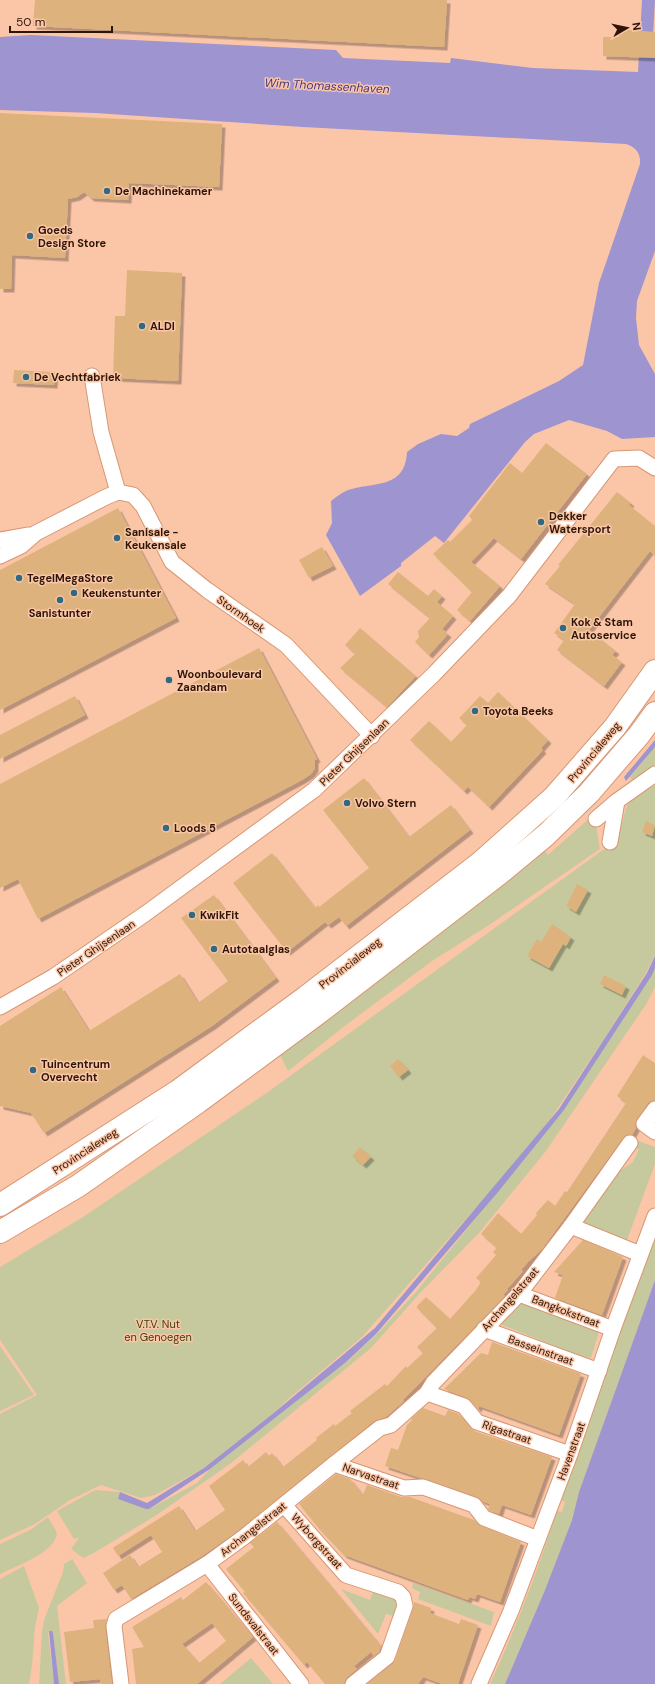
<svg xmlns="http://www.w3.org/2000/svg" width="655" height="1684" font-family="'DM Sans',sans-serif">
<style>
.green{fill:#c6c99d}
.water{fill:#9d94d0}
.building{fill:#deb27c;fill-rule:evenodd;filter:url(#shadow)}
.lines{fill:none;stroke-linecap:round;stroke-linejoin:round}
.street-casing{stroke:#d79772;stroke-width:17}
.primary-casing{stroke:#d79772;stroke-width:24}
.street{stroke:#fff;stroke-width:15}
.primary{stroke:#fff;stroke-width:22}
.poi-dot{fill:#316983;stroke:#fbc6a8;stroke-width:1.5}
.labels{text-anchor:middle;stroke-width:3;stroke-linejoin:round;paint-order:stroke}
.poi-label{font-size:11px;font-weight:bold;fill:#2e1607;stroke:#fbc6a8;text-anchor:start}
.street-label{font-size:11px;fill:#2e1607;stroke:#fbc6a8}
.park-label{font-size:11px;fill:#40420f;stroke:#fbc6a8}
.water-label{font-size:12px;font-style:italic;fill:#493880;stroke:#fbc6a8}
</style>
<defs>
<filter id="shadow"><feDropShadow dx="3.5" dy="3.5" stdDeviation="0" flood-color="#0004"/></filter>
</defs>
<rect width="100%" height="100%" fill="#fbc6a8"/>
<g class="green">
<path d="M655,747v19l-23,15 -2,-4z"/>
<path d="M655,784v171l-9,18 -42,66 -79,118 39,-47 91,-142v19l-8,16 -101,148 -67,82 -58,59 -50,56 -141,116 -75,52 -63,38 -9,4 -12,-9 8,-11 -5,1 -17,-28 38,-21 25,2 -2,7 31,10 48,-26 13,-14 138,-108 30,-28 38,-41 101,-125 -44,44 -111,126 -76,64 -11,11 -71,56 -49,27 -14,3 -40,-13 -31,15 -35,24 -35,16v-126l37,-19 -37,-55v-73l83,-50 185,-125 350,-253 8,-31 3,-6z"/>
<path d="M594,814l6,35 -111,76 -57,36 -86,64 -58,46 -8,-16 264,-206 4,6z"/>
<path d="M633,1139l22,8v17l-28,76 -38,-14 -6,-4 35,-50 15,-10 6,-13 -10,-3z"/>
<path d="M655,1236v44l-76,212 -7,28 -27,70 -40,94h-15c26,-56 48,-114 67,-173l5,1 3,-10 -5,-2z"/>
<path d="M521,1298l77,30v7l-7,23 -11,-2 -83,-33z"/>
<path d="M0,1346l34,49 -34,16z"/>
<path d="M48,1517l9,16c-2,20 -41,33 -57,41v-30l32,-15z"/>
<path d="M72,1559l15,24 -30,23 9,78h-7l-6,-51 -3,-2 -2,2 6,51h-15l3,-52 2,-12 19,-48 1,-8z"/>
<path d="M24,1566l15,42 -4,19 -3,39 -3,18h-29v-105z"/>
<path d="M413,1583l81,29 -3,14 -73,-27 2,-7 -8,-4z"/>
<path d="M374,1588l25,10 -1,19 -12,-3 -8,20 -37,-45 29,11z"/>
<path d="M251,1658l22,26h-53z"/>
</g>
<g class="water">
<path d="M642,0h13l-2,36 2,1v214l-18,50 -1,17 3,27 16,29v63l-33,2 -15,-8 -38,-11 -35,14 -9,8 -81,101 -9,-7 -34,27v3l-41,30 -34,-61 6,-12 -1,-22c4,-3 10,-8 15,-10 25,-10 59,0 61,-39l11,-8 23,-10 16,2 12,-8 1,-4 89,-43 24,-16 16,-82 41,-119c1,-10 -4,-17 -14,-20l-323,-17 -208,-14 -95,-3v-73l31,-2 305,15 7,8 107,5 1,-5 82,10 105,4z"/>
<path d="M655,740v7l-29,34 -2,-4z"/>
<path d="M655,956v12l-3,7 -88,135 -66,82 -122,142 -31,29 -135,106 -61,40h-3l-28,-10 2,-7 27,11 57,-35 71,-56 100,-84 184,-219 88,-136z"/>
<path d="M655,1280v404h-150l40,-94 27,-70 7,-28z"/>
<path d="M49,1631h3l1,2 6,51h-5z"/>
</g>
<g class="building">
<path d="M35,0h412l-3,47 -411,-21z"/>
<path d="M619,29l36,3v26l-52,-2v-19h16z"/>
<path d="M0,113l222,11 -3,63 -90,-4 -1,17 -37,-2 -7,-6 -7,5 -9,2 -3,59 -53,-3 -1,34h-11z"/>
<path d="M127,270l55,3 -4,108 -65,-3 2,-62h10z"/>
<path d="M14,370l41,2 -1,13 -41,-2z"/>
<path d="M546,443l41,31 -66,85 -27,-21 -23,24 29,24 -30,35 -13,-11 15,-18 -39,-38 15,-14 2,2 22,-22 -3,-4 41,-53 12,10z"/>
<path d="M617,492l14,11 -2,2 26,21v30l-5,-5 -61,79 27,21 -4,4 10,7 -18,24 -47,-36 7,-10 -10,-7 21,-29 -30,-20 15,-18 -2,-1z"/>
<path d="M118,508l58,110 -176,92v-140z"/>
<path d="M322,547l11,19 -24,12 -10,-18z"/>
<path d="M398,572l30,24 6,-7 8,7 -5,6 16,14 -11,13 6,5 -19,21 -14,-13 4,-5 -1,-6 12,-13 -42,-34z"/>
<path d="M360,628l56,48 -29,31 -47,-39 15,-14 -10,-9z"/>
<path d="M259,648l58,111 -2,1v8l-4,6 -9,6 -264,139 -20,-40 -18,9v-104z"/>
<path d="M498,692l50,48 -7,8 2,2 -54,57 -21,-20 -4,4 -54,-51 19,-19 22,21 16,-17 -8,-7 8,-8 13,-14 8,7z"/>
<path d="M75,696l10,19 -85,44v-24z"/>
<path d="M364,778l45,59 42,-32 19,25 -124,96 -7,-9 -11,8 -3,-3 -38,30 -54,-69 39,-30 43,55 3,-3 1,2 50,-39 -46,-58z"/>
<path d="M646,821l9,4 -3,11 -10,-4z"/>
<path d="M577,884l11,6 -12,22 -10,-6z"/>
<path d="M214,895l62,83 -64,48 -168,107 -13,-20 -31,-7v-80l61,-39 28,44 91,-57 18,29 30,-22 -47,-63z"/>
<path d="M552,924l19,13 -5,9 -3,-2 -14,24 -22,-12 10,-17 4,3z"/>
<path d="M604,975l22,11 -4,9 -22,-11z"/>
<path d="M643,1055l12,8v37l-7,3 -11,16 -2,4 1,5 -4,7h-5l-4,3 -81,111 -14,13 -7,8 2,1 -16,18 1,1 -5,5 2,1 -102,104 1,1 -18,16 -12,4 -135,109 -37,26 -71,43 -9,-14 -8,5 -11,-17 27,-18 8,12 24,-15 -11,-17 -33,21 -5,-8 1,-1 65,-41 16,25 30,-21 -16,-24 34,-26 5,7 18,-15 3,4 3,-3 11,14 34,-27 -1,-2 18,-14 1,2 17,-13 -2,-2 35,-27 2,2 19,-20 1,2 16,-15 -6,-6 20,-19 -20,-20v-2l9,-9 24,22 26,-29 5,-8 -5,-4 20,-23 -3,-3 4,-4 -16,-14 17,-21 23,21 16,-19 -1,-2 12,-13 7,6 10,-15 2,1 59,-89 -9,-7z"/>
<path d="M398,1059l10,11 -9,7 -9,-11z"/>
<path d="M360,1147l11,10 -8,8 -11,-9z"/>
<path d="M583,1240l40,17 -21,58 -47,-17 8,-23 -9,-3z"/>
<path d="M492,1342l89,32 -22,61 -80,-29 -1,3 -11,-11 -23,-9 37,-36 7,2z"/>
<path d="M423,1408l22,8 3,-6 11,4 15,17 78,26 -21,58 -29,-10 -3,9 -9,-3 -2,-2 2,-5 -8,-3 -5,-4 -92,-31 6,-18 7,2 9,-25 5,-5 -1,-1z"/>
<path d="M336,1474l14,5 13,16 4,-10 34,12h9l64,23 7,6 40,16 -21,60 -23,-8 -2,5 -6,-2 -1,3 -124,-45 -23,-24 -22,-27z"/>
<path d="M277,1522l104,124 -2,6 -5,4 -3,-4 -17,14 3,3 -10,8 -3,7h-19l-18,-22 -3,3 -61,-72 2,-1 -19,-23 28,-22 -4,-4z"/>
<path d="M206,1582l47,55 -56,47h-61l-4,-35 12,-2 -12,-20 49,-30 2,3zM212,1623l14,18 -27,22 -17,-19z"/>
<path d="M414,1602l17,6 -1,5 29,11 2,-5 17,6 -20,59h-15l-20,-7 -5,7h-51l28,-24 18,-51z"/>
<path d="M107,1619l-2,8 7,57h-11l-1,-5 -30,3 -6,-50 30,-4 -1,-8z"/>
</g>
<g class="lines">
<g class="street-casing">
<g id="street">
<path d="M92,376l9,56 17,60"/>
<path d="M0,540l29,-5"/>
<path d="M0,556l21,-10 15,-13 70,-36 12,-5 15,3 10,11 29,56 35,28 79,55 86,91"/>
<path d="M596,819l21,-18"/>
<path d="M610,842l7,-41 38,-27"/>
<path d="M0,1007l53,-30 92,-63 169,-124 120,-116 75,-78 105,-137 25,-1 16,10"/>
<path d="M655,1109l-11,15 11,8"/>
<path d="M571,1226l69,28"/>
<path d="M519,1294l94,35"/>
<path d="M484,1329l115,42"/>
<path d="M427,1393l37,13 13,16 93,32"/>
<path d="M334,1464l70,24 19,-1 51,18 10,13 54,21"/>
<path d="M284,1505l62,70 52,17 5,5 2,9 -18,51 -34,27"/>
<path d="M207,1564l94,120"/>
<path d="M121,1684l-7,-58 2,-7 91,-55 37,-27 90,-73 46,-36 11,-3 36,-32 6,-10 86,-89 52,-68 59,-83"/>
<path d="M479,1684l32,-73 59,-157 43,-125 42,-113"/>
</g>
</g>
<g class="primary-casing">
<g id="primary">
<path d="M0,1205l178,-114 128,-94 174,-134 74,-66 61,-70 40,-56"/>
<path d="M0,1232l78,-46 120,-84 119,-88 183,-141 46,-38 43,-42 50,-58 16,-22"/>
</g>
</g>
<use href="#street" class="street"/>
<use href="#primary" class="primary"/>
</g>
<g class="poi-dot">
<circle cx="107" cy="191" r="4"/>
<circle cx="30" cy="236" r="4"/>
<circle cx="142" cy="326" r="4"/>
<circle cx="26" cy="377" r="4"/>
<circle cx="541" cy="522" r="4"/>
<circle cx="117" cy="538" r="4"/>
<circle cx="19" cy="578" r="4"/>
<circle cx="74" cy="593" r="4"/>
<circle cx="60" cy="600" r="4"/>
<circle cx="563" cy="628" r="4"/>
<circle cx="169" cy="680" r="4"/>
<circle cx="475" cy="711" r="4"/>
<circle cx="347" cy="803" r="4"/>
<circle cx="166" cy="828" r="4"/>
<circle cx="192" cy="915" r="4"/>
<circle cx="214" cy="949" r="4"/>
<circle cx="33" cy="1070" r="4"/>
</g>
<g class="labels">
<g class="poi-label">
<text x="115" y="195">De Machinekamer</text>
<text x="38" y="234">Goeds<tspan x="38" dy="13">Design Store</tspan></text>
<text x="150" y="330">ALDI</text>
<text x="34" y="381">De Vechtfabriek</text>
<text x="549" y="520">Dekker<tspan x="549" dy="13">Watersport</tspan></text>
<text x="125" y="536">Sanisale -<tspan x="125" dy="13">Keukensale</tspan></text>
<text x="27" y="582">TegelMegaStore</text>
<text x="82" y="597">Keukenstunter</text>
<text x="60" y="617" text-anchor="middle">Sanistunter</text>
<text x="571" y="626">Kok &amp; Stam<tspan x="571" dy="13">Autoservice</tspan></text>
<text x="177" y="678">Woonboulevard<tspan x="177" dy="13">Zaandam</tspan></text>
<text x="483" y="715">Toyota Beeks</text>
<text x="355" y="807">Volvo Stern</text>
<text x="174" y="832">Loods 5</text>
<text x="200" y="919">KwikFit</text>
<text x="222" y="953">Autotaalglas</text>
<text x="41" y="1068">Tuincentrum<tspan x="41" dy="13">Overvecht</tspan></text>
</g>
<g class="street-label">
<text transform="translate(241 614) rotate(35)" y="4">Stormhoek</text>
<text transform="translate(354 752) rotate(-44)" y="4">Pieter Ghijsenlaan</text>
<text transform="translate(594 752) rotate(-50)" y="4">Provincialeweg</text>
<text transform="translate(96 948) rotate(-34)" y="4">Pieter Ghijsenlaan</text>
<text transform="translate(350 963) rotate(-38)" y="4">Provincialeweg</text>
<text transform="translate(85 1151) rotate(-33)" y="4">Provincialeweg</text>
<text transform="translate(510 1299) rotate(-49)" y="4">Archangelstraat</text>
<text transform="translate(566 1311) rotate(21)" y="4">Bangkokstraat</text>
<text transform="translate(541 1350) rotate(20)" y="4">Basseinstraat</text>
<text transform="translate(507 1432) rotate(19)" y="4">Rigastraat</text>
<text transform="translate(571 1451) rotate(-70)" y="4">Havenstraat</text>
<text transform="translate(371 1476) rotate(19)" y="4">Narvastraat</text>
<text transform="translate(253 1529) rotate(-38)" y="4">Archangelstraat</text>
<text transform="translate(317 1541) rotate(48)" y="4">Wyborgstraat</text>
<text transform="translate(254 1624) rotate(52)" y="4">Sundsvalstraat</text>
</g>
<g class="park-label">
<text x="158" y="1328">V.T.V. Nut<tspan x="158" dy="13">en Genoegen</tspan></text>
</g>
<g class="water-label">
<text transform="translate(327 86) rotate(3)" y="4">Wim Thomassenhaven</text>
</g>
</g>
<g transform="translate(627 28) rotate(81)" stroke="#fbc6a8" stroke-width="3" paint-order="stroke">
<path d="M0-3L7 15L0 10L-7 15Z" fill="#2e1607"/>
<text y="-6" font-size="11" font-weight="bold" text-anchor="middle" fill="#2e1607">N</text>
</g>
<path d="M10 26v6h102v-6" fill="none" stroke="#2e1607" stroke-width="2"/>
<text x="16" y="26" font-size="12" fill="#2e1607" stroke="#fbc6a8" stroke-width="3" paint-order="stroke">50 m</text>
</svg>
